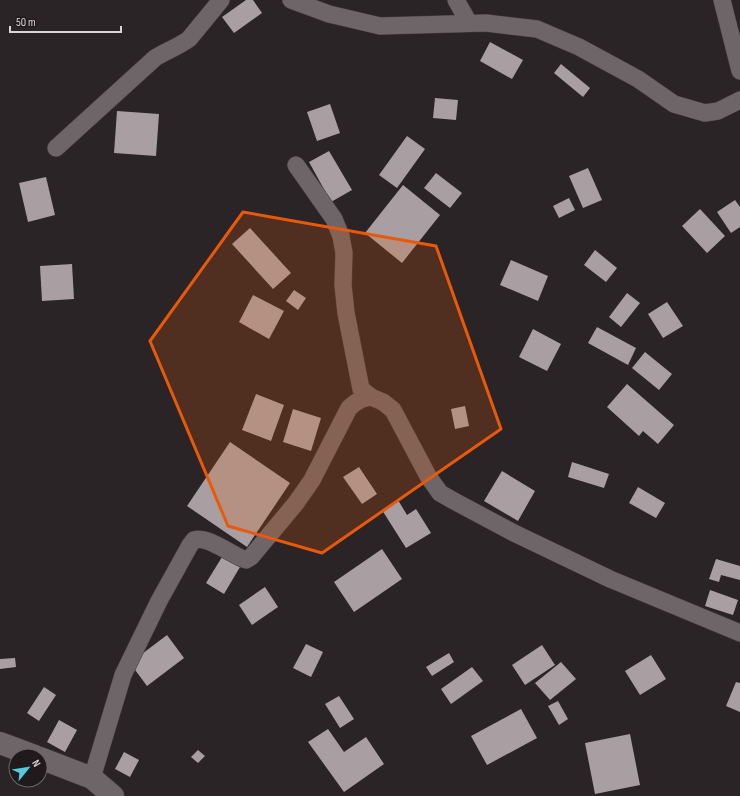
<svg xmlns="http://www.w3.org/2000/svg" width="740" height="796" font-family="'Sofia Sans Condensed',sans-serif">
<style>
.building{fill:#a99fa2}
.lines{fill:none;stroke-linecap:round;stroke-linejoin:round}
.minor-casing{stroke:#474143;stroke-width:18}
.secondary-casing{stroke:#474143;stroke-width:23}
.minor{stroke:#6e6568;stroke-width:17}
.secondary{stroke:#6e6568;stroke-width:22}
.marked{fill:#e8590c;fill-opacity:0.2;stroke:#e8590c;stroke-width:3;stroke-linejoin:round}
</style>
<rect width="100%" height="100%" fill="#2b2426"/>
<g class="building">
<path d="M246,0h7l9,13 -28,20 -12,-16z"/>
<path d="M490,42l33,18 -11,19 -32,-18z"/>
<path d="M561,64l29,24 -7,9 -29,-24z"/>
<path d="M435,98l23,2 -2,20 -23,-2z"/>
<path d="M330,104l10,29 -23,8 -10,-29z"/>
<path d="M117,111l42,3 -3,42 -42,-3z"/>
<path d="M407,136l18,13 -28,39 -18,-13z"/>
<path d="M329,151l23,39 -21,12 -22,-40z"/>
<path d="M588,168l14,32 -19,8 -14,-32z"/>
<path d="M436,173l26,20 -12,15 -26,-20z"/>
<path d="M46,177l9,38 -27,7 -9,-39z"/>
<path d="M403,185l37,30 -38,48 -37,-30z"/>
<path d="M569,198l6,12 -16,8 -6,-12z"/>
<path d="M735,200l5,7v20l-9,6 -14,-21z"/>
<path d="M700,209l25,27 -18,17 -25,-27z"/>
<path d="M250,228l41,45 -18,16 -41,-45z"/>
<path d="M595,250l22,18 -11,14 -22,-17z"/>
<path d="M511,260l37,16 -10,25 -38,-16z"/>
<path d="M72,264l2,35 -32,2 -2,-35z"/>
<path d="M294,290l12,8 -8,12 -12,-9z"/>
<path d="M627,293l13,10 -19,24 -12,-10z"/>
<path d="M253,295l31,16 -15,28 -30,-17z"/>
<path d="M667,302l16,24 -20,12 -15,-24z"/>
<path d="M597,327l39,21 -8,17 -40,-22z"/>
<path d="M533,329l28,15 -14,27 -28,-14z"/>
<path d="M645,352l27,22 -13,16 -27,-22z"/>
<path d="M627,384l47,41 -16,19 -15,-13 -4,5 -32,-29z"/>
<path d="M256,394l28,11 -13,36 -29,-11z"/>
<path d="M465,406l4,20 -14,3 -4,-20z"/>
<path d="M293,409l28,9 -10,33 -28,-9z"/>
<path d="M230,442l60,41 -43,64 -60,-41z"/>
<path d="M572,462l37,12 -5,14 -36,-11z"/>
<path d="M359,467l18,27 -15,10 -19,-27z"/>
<path d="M502,471l33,20 -17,30 -34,-20z"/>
<path d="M638,487l27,16 -9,15 -27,-15z"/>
<path d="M398,500l9,15 9,-6 15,24 -25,15 -24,-38z"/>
<path d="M382,549l20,30 -48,33 -20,-30z"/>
<path d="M222,557l18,10 -16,27 -18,-11z"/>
<path d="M716,559l24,7v14l-19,-5 -2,7 -10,-3z"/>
<path d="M265,587l13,20 -26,18 -13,-20z"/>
<path d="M710,590l28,10 -5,15 -28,-9z"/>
<path d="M167,635l17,23 -37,28 -17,-23z"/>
<path d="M306,644l17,8 -12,25 -18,-9z"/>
<path d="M542,645l13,20 -30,20 -13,-20z"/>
<path d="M449,653l5,9 -22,14 -6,-9z"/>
<path d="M651,655l15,24 -26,16 -15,-24z"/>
<path d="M15,658l1,9 -16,2v-10z"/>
<path d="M561,662l15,17 -26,21 -15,-17z"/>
<path d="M472,667l11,14 -32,23 -10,-15z"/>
<path d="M736,682l4,1v29l-14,-6z"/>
<path d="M44,687l12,8 -17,26 -12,-8z"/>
<path d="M339,696l15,23 -14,9 -15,-24z"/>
<path d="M558,701l10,18 -9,6 -11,-19z"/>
<path d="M521,709l16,29 -50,27 -16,-29z"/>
<path d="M59,720l18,10 -12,22 -18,-10z"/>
<path d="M328,729l16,23 22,-15 18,27 -40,28 -36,-50z"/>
<path d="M630,734l10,51 -45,9 -10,-51z"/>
<path d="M198,750l7,6 -7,7 -7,-6z"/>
<path d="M124,752l15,8 -9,17 -15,-8z"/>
</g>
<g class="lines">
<g class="minor-casing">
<g id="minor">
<path d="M291,0l38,14 51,12 106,-3 51,6 42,18 59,32 36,25 31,9 13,-2 22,-11"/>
<path d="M456,0l13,23"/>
<path d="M722,0l18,71"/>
<path d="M56,148l99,-90c11,-7 23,-11 34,-19l32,-39"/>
<path d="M296,165l38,54 7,17 3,17 -1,32 3,28 15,76 10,8"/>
<path d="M92,778l31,-103 36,-74 31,-56c1,-1 3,-4 4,-5 13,-5 39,16 52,20l5,-3 45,-54 16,-23 37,-72 6,-5 7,-4 9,-2 12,5 10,8 35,66 12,17 14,8 60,32 96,46 130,54"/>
</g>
</g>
<g class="secondary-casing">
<g id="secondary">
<path d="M0,743l35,13"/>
<path d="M40,758l52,20 21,18"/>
</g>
</g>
<use href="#minor" class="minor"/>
<use href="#secondary" class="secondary"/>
</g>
<path class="marked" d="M243,212l193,34 65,183 -179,124 -94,-27 -78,-185z"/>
<g transform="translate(28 768) rotate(60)"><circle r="19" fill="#211a1c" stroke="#6b6567"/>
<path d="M0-3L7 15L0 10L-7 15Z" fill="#53cbda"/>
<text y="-6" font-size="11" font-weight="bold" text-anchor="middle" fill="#dad5d7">N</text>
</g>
<path d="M10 26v6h111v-6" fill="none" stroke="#dad5d7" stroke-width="2"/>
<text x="16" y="26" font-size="12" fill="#dad5d7" stroke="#211a1c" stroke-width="3" paint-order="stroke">50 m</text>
</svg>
